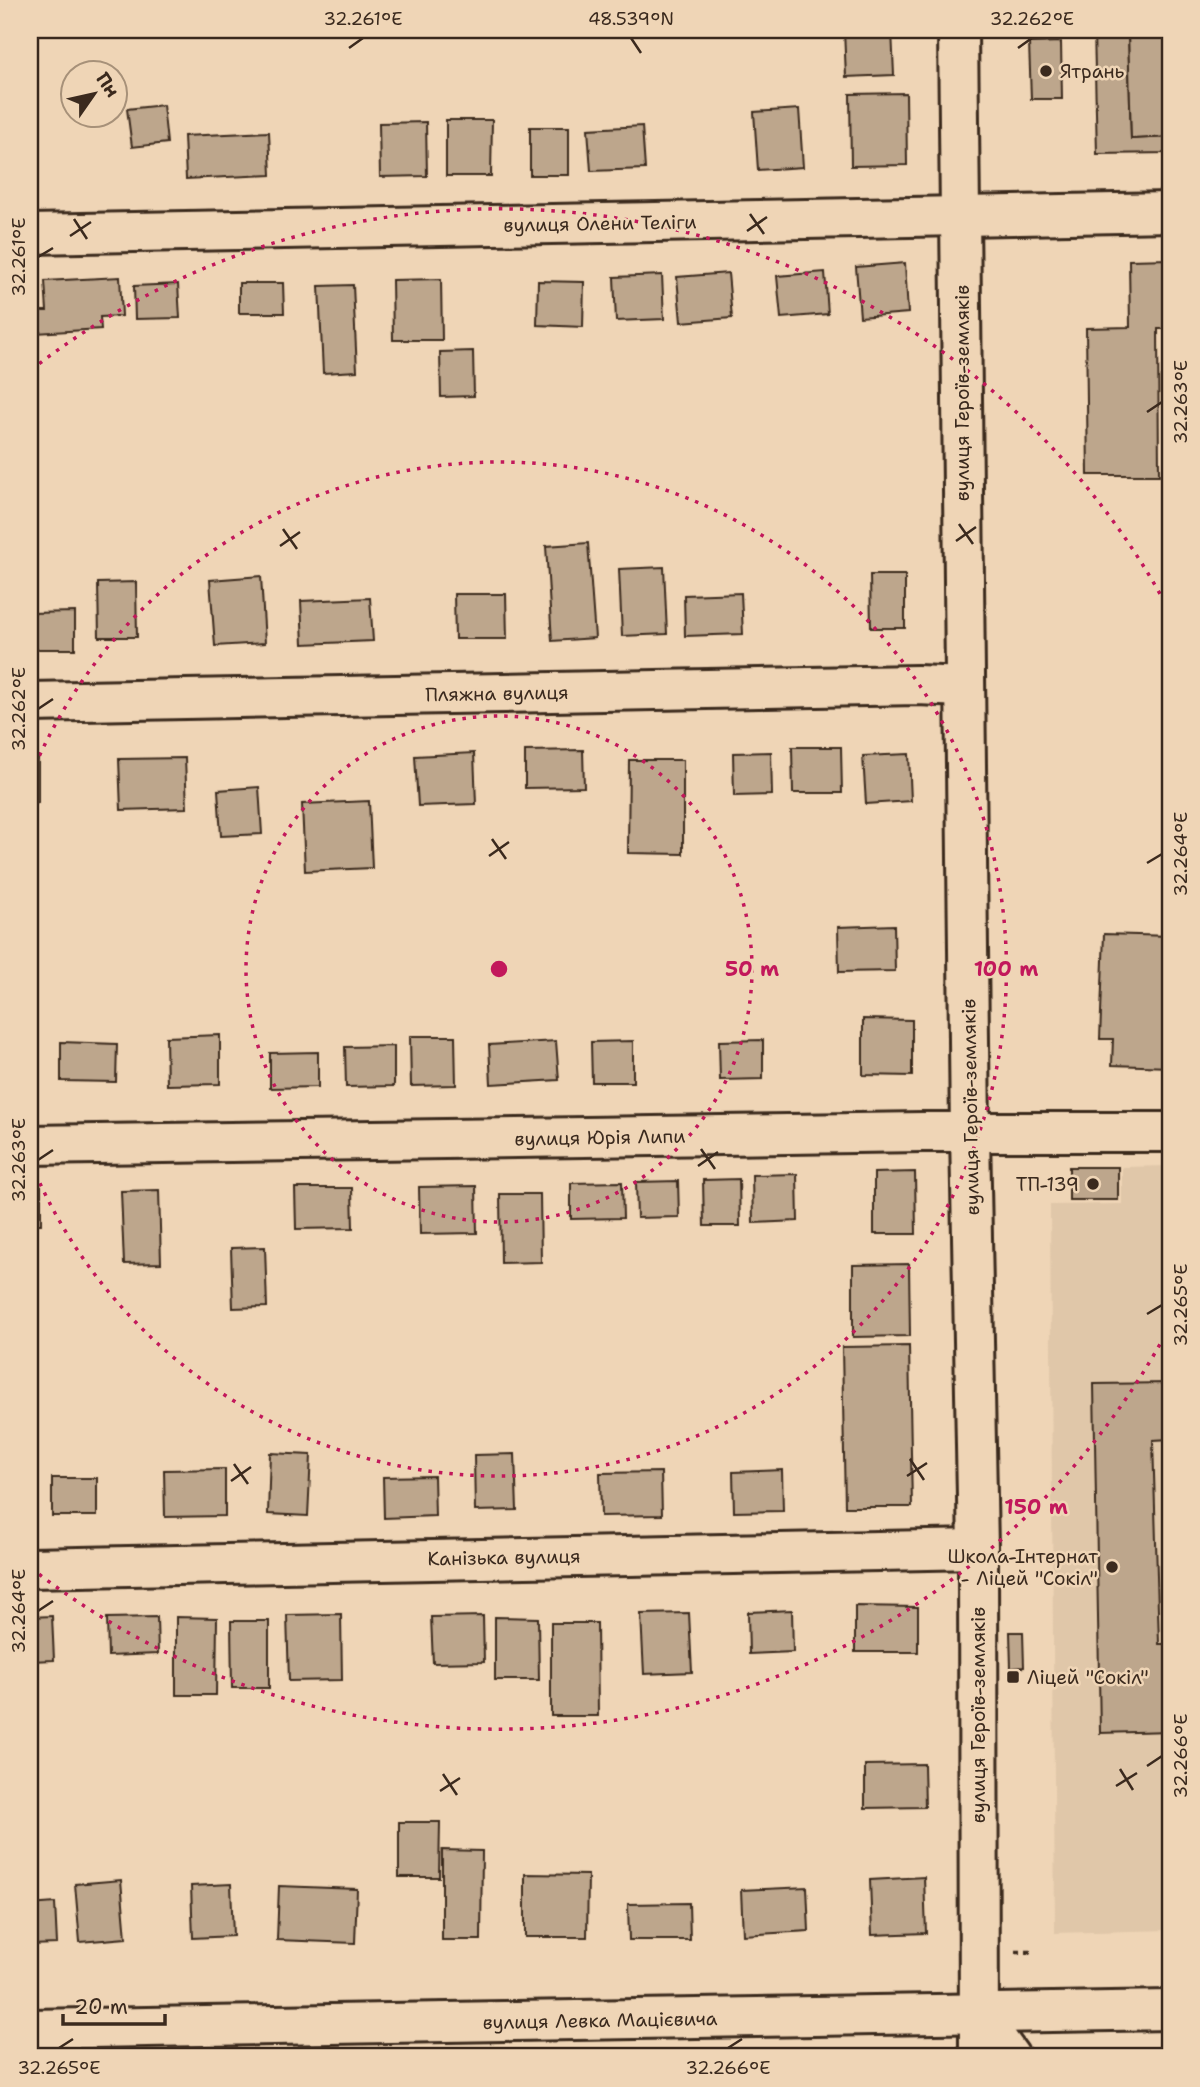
<svg xmlns="http://www.w3.org/2000/svg" width="1200" height="2087" font-family="'Shantell Sans',sans-serif">
<style>
.built{fill:#e0c7a9}
.building{fill:#bda68c;stroke:#3b2a1e;stroke-width:2}
.lines{fill:none;stroke-linecap:round;stroke-linejoin:round}
.minor-casing{stroke:#3b2a1e;stroke-width:44}
.major-casing{stroke:#3b2a1e;stroke-width:44}
.path{stroke:#3b2a1e;stroke-width:4.5;stroke-dasharray:5 5;stroke-linecap:butt}
.minor{stroke:#efd5b6;stroke-width:38}
.major{stroke:#efd5b6;stroke-width:38}
.ticks{fill:none;stroke:#3b2a1e;stroke-width:2.5}
.ring{fill:none;stroke:#c2185b;stroke-width:3.5;stroke-dasharray:3.5 7}
.poi-dot{fill:#3b2a1e;stroke:#efd5b6;stroke-width:2.5}
.labels{text-anchor:middle;stroke-width:5;stroke-linejoin:round;paint-order:stroke}
.poi-label{font-size:19px;fill:#3b2a1e;stroke:#efd5b6;text-anchor:start}
.street-label{font-size:19px;fill:#3b2a1e;stroke:#efd5b6}
.centre{fill:#c2185b;stroke:#efd5b6;stroke-width:3.5}
.ring-label{font-size:21px;text-anchor:middle;font-weight:bold;fill:#c2185b;stroke:#efd5b6;stroke-width:5;stroke-linejoin:round;paint-order:stroke}
.neatline{fill:none;stroke:#3b2a1e;stroke-width:2.5}
.ticks-label{font-size:18px;text-anchor:middle;fill:#3b2a1e}
</style>
<rect width="100%" height="100%" fill="#efd5b6"/>
<filter id="ink" filterUnits="userSpaceOnUse"><feTurbulence type="fractalNoise" baseFrequency=".0143" numOctaves="2"/><feDisplacementMap in="SourceGraphic" scale="14" xChannelSelector="R" yChannelSelector="G"/><feConvolveMatrix kernelMatrix="1 2 1 2 8 2 1 2 1" color-interpolation-filters="sRGB"/></filter>
<g filter="url(#ink)">
<path class="built" d="M1170,1166v764l-115,3 -5,-728 72,-1v-37z"/>
<g class="building">
<path d="M844,30h48l2,45 -48,2z"/>
<path d="M1094,30h34l3,109 36,-2 2,16 -72,1z"/>
<path d="M1128,30h42v107l-39,2z"/>
<path d="M1061,42l1,57h-31l-2,-56z"/>
<path d="M906,93l1,72 -56,1 -1,-72z"/>
<path d="M163,105l4,38 -35,4 -5,-38z"/>
<path d="M799,109l4,58 -45,3 -4,-58z"/>
<path d="M446,120h46l-1,56h-45z"/>
<path d="M426,122l1,54 -47,1 -1,-54z"/>
<path d="M642,126l3,43 -54,2 -3,-42z"/>
<rect x="530" y="127" width="39" height="48"/>
<path d="M269,132l2,43 -85,4 -2,-43z"/>
<path d="M1170,259v70h-12l1,146h-71l-2,-147 44,-1 -1,-67z"/>
<path d="M905,263l3,50 -48,4 -4,-50z"/>
<path d="M825,272l3,42 -47,4 -4,-42z"/>
<path d="M728,273l4,45 -51,4 -4,-45z"/>
<path d="M662,275l2,44 -48,2 -2,-44z"/>
<path d="M120,277l2,39 -22,1 1,12 -65,4 -1,-22h12l-2,-30z"/>
<path d="M441,279l1,61h-49l-1,-60z"/>
<path d="M538,281l46,1 -1,45 -46,-2z"/>
<path d="M239,283h44l1,30h-45z"/>
<path d="M178,284l2,34 -45,1 -1,-33z"/>
<path d="M353,285l4,86 -34,2 -4,-87z"/>
<path d="M473,351l1,45 -33,1 -1,-45z"/>
<path d="M588,543l7,95 -43,3 -6,-95z"/>
<path d="M664,567l3,67 -45,2 -3,-67z"/>
<path d="M870,575h35v53h-34z"/>
<path d="M261,576l4,67 -50,3 -5,-66z"/>
<path d="M136,582l1,55h-38l-1,-54z"/>
<path d="M741,593l2,41 -58,2 -1,-41z"/>
<path d="M454,594h52l1,45h-52z"/>
<path d="M370,598l3,43 -70,3 -2,-43z"/>
<path d="M75,612v37h-45v-36z"/>
<path d="M792,747h49l1,46h-49z"/>
<path d="M583,750l1,37 -59,1v-37z"/>
<path d="M771,752l1,43 -38,1 -1,-43z"/>
<path d="M474,753l2,51 -58,2 -3,-50z"/>
<path d="M909,754l2,47 -45,3 -3,-48z"/>
<rect x="30" y="758" width="8" height="45"/>
<path d="M185,758l2,50 -66,2 -2,-51z"/>
<path d="M629,760h54v94l-55,-1z"/>
<path d="M259,787l3,47 -41,2 -3,-46z"/>
<path d="M369,801l3,67 -67,3 -3,-67z"/>
<path d="M894,925l1,46 -56,1 -1,-45z"/>
<path d="M1104,934l66,2v131l-58,-2 1,-26h-13z"/>
<path d="M863,1019l49,1v56l-49,-1z"/>
<path d="M220,1035v49l-53,1 -1,-48z"/>
<path d="M410,1036h45l1,49 -45,1z"/>
<path d="M763,1040v39l-43,1 -1,-39z"/>
<path d="M556,1041l3,39 -68,4 -2,-39z"/>
<path d="M633,1041v41h-41l-1,-40z"/>
<path d="M61,1042l56,2 -1,38 -55,-1z"/>
<path d="M394,1046v40l-48,1 -1,-40z"/>
<path d="M318,1052v35l-48,1v-35z"/>
<rect x="1069" y="1167" width="49" height="33"/>
<path d="M915,1172l1,62h-42v-61z"/>
<path d="M797,1174l1,47 -45,2 -1,-48z"/>
<path d="M739,1179l1,47h-36l-1,-46z"/>
<path d="M678,1181l1,36 -42,1 -1,-36z"/>
<path d="M622,1182l1,36 -52,1v-36z"/>
<rect x="30" y="1186" width="11" height="38"/>
<path d="M476,1186l1,47 -57,1 -1,-47z"/>
<path d="M295,1188h57l1,40 -57,1z"/>
<path d="M159,1190l2,73 -37,1 -3,-73z"/>
<path d="M500,1194h40l1,68 -40,1z"/>
<path d="M265,1247l2,60 -34,1 -2,-60z"/>
<path d="M909,1264l1,72 -57,1v-72z"/>
<path d="M909,1346l3,161h-67l-3,-160z"/>
<path d="M1170,1383v56l-17,1 6,204h11v87l-70,2 -6,-349z"/>
<path d="M270,1453l41,2 -3,61 -40,-2z"/>
<path d="M515,1454l2,56 -42,1 -1,-56z"/>
<path d="M225,1469v47l-60,1 -1,-47z"/>
<path d="M782,1470l1,41 -49,1 -1,-40z"/>
<path d="M661,1472l1,43 -61,1 -1,-43z"/>
<path d="M434,1476l1,40 -51,2 -1,-41z"/>
<rect x="52" y="1478" width="45" height="38"/>
<path d="M855,1606l63,1v45h-63z"/>
<path d="M792,1610l1,42 -44,2 -1,-42z"/>
<path d="M689,1613l3,59 -48,2 -3,-60z"/>
<path d="M341,1614l1,66 -53,1 -2,-66z"/>
<path d="M52,1616l2,44 -24,1v-44z"/>
<path d="M483,1616l1,46 -51,1 -2,-46z"/>
<path d="M157,1617l1,37 -50,2 -1,-38z"/>
<path d="M176,1617l41,1 -1,77h-40z"/>
<path d="M495,1617l43,1 1,62h-44z"/>
<path d="M231,1621h38v67h-37z"/>
<path d="M551,1623h46l1,93h-47z"/>
<path d="M1010,1632h13l1,35 -13,1z"/>
<path d="M924,1764l1,43 -60,1v-43z"/>
<path d="M399,1822h41l-1,55h-40z"/>
<path d="M442,1850l40,1 -1,89h-39z"/>
<path d="M525,1874l63,1 -1,62h-62z"/>
<path d="M924,1877l2,56 -54,2 -2,-55z"/>
<path d="M121,1880l5,58 -46,4 -5,-58z"/>
<path d="M231,1884l2,52 -40,2 -2,-52z"/>
<path d="M279,1886l78,3 -2,54 -78,-3z"/>
<path d="M807,1887l2,44 -66,4 -2,-45z"/>
<path d="M55,1903l2,41 -27,1v-40z"/>
<path d="M689,1903l1,37h-61l-1,-36z"/>
</g>
<g class="lines">
<g class="minor-casing">
<g id="minor">
<path d="M30,234l1140,-22"/>
<path d="M30,702l887,-17 47,2"/>
<path d="M30,1145l892,-13h248"/>
<path d="M30,1568l948,-19"/>
<path d="M979,2015l31,42"/>
<path d="M30,2029l1140,-19"/>
</g>
</g>
<g class="major-casing">
<path id="major" d="M958,30l12,1103 8,416 1,508"/>
</g>
<path class="path" d="M1016,1952h16"/>
<use href="#minor" class="minor"/>
<use href="#major" class="major"/>
</g>
</g>
<path class="ticks" d="M631,38l10,15M349,48l14,-10M1018,48l14,-10M750,214l14,20M74,219l13,20M747,231l20,-14M70,236l21,-14M38,257l15,-9M1147,412l15,-10M959,524l14,20M283,529l14,20M956,541l20,-14M280,546l20,-14M38,709l15,-10M492,839l14,20M489,856l20,-14M1147,863l15,-9M701,1149l14,20M38,1160l15,-10M698,1166l20,-14M1147,1314l15,-9M910,1459l14,21M234,1464l14,20M907,1476l20,-13M231,1481l20,-14M38,1611l15,-10M1147,1766l15,-10M1120,1769l13,21M443,1774l14,21M1116,1786l21,-13M440,1791l20,-13M59,2048l14,-9M728,2048l14,-9"/>
<g class="ring">
<circle cx="499" cy="969" r="253"/>
<path d="M31 775A507 507 0 1 1 31 1163"/>
<path d="M1170 1326A760 760 0 0 1 31 1568M31 370A760 760 0 0 1 1170 612"/>
</g>
<g class="poi-dot">
<circle cx="1046" cy="71" r="7"/>
<circle cx="1093" cy="1184" r="7"/>
<circle cx="1112" cy="1567" r="7"/>
<rect x="1006" y="1670" width="14" height="14" rx="3.5"/>
</g>
<g class="labels">
<g class="poi-label">
<text x="1060" y="78">Ятрань</text>
<text x="1079" y="1191" text-anchor="end">ТП-139</text>
<text x="1098" y="1563" text-anchor="end">Школа-Інтернат<tspan x="1098" dy="22">- Ліцей "Сокіл"</tspan></text>
<text x="1027" y="1684">Ліцей "Сокіл"</text>
</g>
<g class="street-label">
<text transform="translate(600 223) rotate(-1)" y="7">вулиця Олени Теліги</text>
<text transform="translate(962 393) rotate(-90)" y="7">вулиця Героїв-земляків</text>
<text transform="translate(497 693) rotate(-1)" y="7">Пляжна вулиця</text>
<text transform="translate(970 1107) rotate(-91)" y="7">вулиця Героїв-земляків</text>
<text transform="translate(600 1137) rotate(-1)" y="7">вулиця Юрія Липи</text>
<text transform="translate(504 1557) rotate(-1)" y="7">Канізька вулиця</text>
<text transform="translate(978 1715) rotate(-90)" y="7">вулиця Героїв-земляків</text>
<text transform="translate(600 2020) rotate(-1)" y="7">вулиця Левка Мацієвича</text>
</g>
</g>
<circle cx="499" cy="969" r="10" class="centre"/>
<g class="ring-label">
<text x="752" y="976">50 m</text>
<text x="1006" y="976">100 m</text>
<text x="1036" y="1514">150 m</text>
</g>
<rect width="1200" height="2087" fill="none" stroke="#efd5b6" stroke-width="77"/>
<g transform="translate(94 94) rotate(56)"><circle r="33" fill="#efd5b6" stroke="#a79179" stroke-width="2"/>
<path d="M0-5L12 26L0 18L-12 26Z" fill="#3b2a1e"/>
<text y="-10" font-size="19" font-weight="bold" text-anchor="middle" fill="#3b2a1e">Пн</text>
</g>
<path d="M63 2014v10h102v-10" fill="none" stroke="#3b2a1e" stroke-width="3.5"/>
<text x="74" y="2014" font-size="21" fill="#3b2a1e" stroke="#efd5b6" stroke-width="5" paint-order="stroke">20 m</text>
<rect x="38" y="38" width="1124" height="2010" class="neatline"/>
<g class="ticks-label">
<text x="363" y="25">32.261°E</text>
<text x="631" y="25">48.539°N</text>
<text x="1032" y="25">32.262°E</text>
<text transform="translate(19 257) rotate(-90)" y="6">32.261°E</text>
<text transform="translate(1181 402) rotate(-90)" y="6">32.263°E</text>
<text transform="translate(19 709) rotate(-90)" y="6">32.262°E</text>
<text transform="translate(1181 854) rotate(-90)" y="6">32.264°E</text>
<text transform="translate(19 1160) rotate(-90)" y="6">32.263°E</text>
<text transform="translate(1181 1305) rotate(-90)" y="6">32.265°E</text>
<text transform="translate(19 1611) rotate(-90)" y="6">32.264°E</text>
<text transform="translate(1181 1756) rotate(-90)" y="6">32.266°E</text>
<text x="59" y="2074">32.265°E</text>
<text x="728" y="2074">32.266°E</text>
</g>
</svg>
